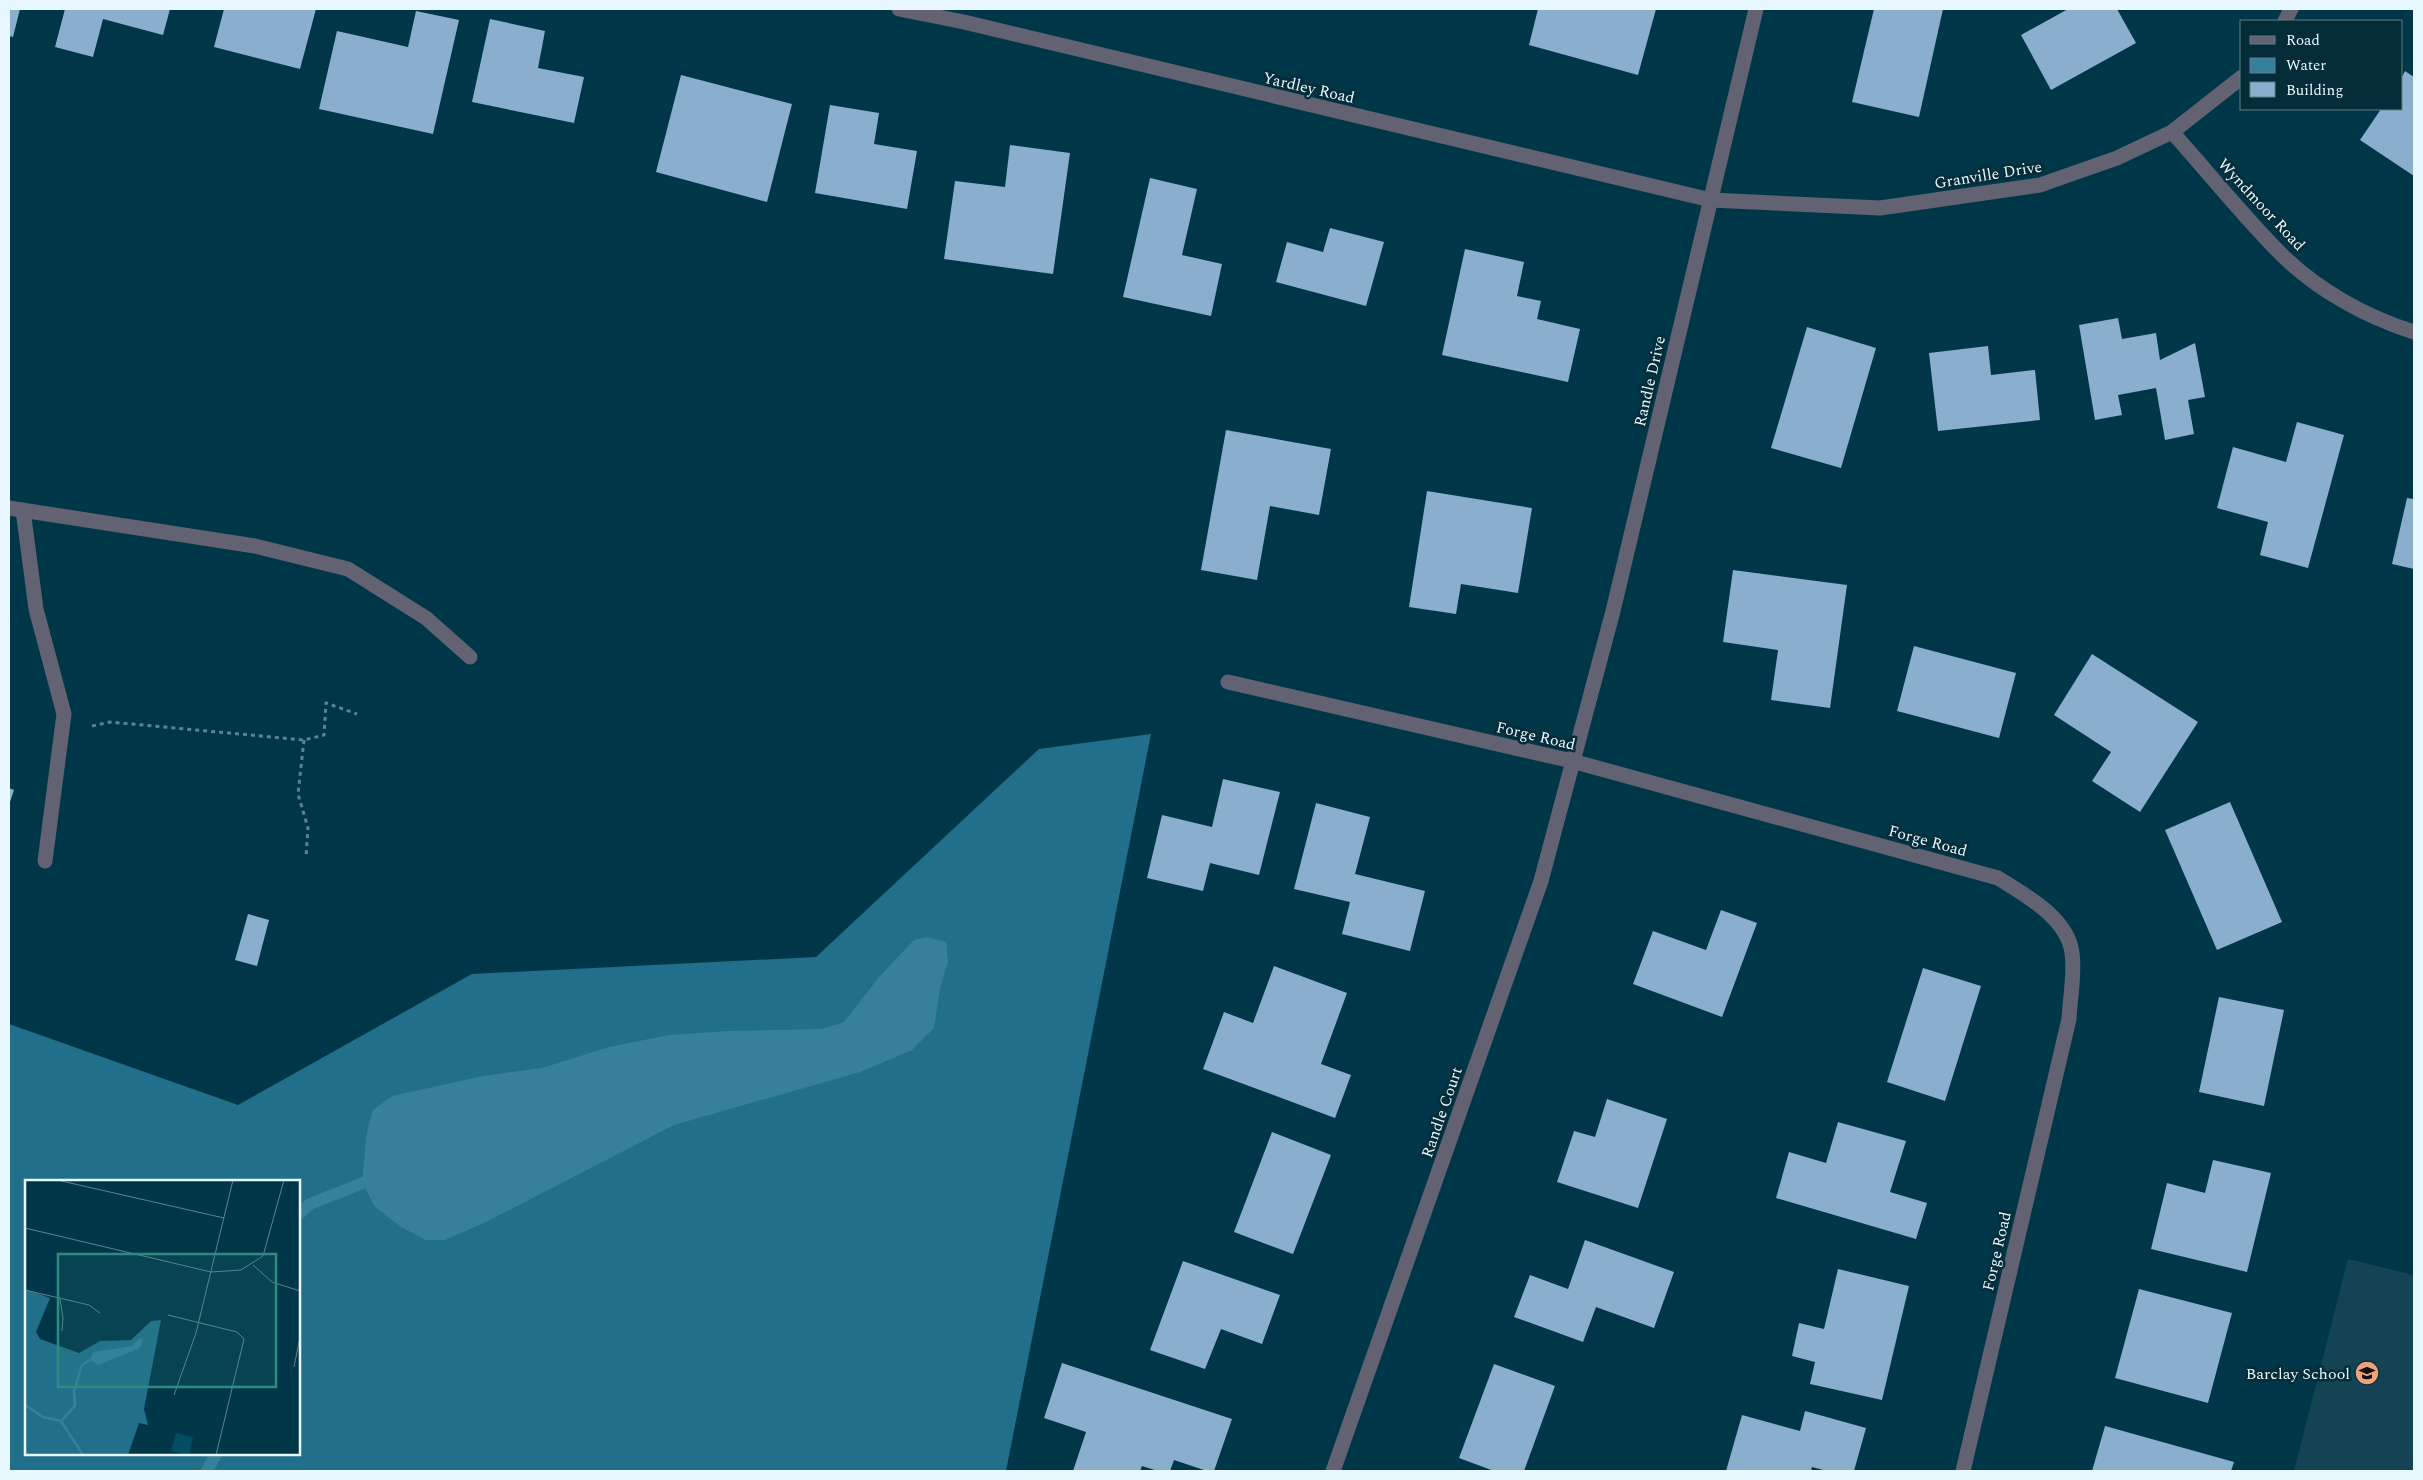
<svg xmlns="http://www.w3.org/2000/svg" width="2423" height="1480" font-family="Spectral,serif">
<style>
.built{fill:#144354}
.forest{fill:#216f8a;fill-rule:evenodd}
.water{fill:#36809c}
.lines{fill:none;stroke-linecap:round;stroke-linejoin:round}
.stream{stroke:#36809c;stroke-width:12}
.building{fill:#8aaece}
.path{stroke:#5c8390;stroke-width:3;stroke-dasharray:4 4;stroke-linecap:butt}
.minor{stroke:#626273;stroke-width:15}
.labels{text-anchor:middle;stroke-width:5;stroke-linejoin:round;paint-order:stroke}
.street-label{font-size:16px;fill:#e9f8ff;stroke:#042c39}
.poi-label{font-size:16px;fill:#e9f8ff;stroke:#042c39;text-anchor:end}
.inset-river{fill:none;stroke:#36809c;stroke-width:2.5}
.inset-road{fill:none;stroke:#5d8491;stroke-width:1}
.view{fill:#308a84;fill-opacity:0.15;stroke:#308a84;stroke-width:2.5}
.inset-edge{fill:none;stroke:#e9f8ff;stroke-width:2.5}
</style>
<rect width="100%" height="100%" fill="#003748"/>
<path class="built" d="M2348,1259l66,16v196h-120z"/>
<path class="forest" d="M1151,734l-145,737h-997v-447l229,81 234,-131 344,-17 223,-208zM26,1181h273v273h-273z"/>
<path class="water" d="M927,937l19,5 2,19 -8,28 -6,39 -22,22 -52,22 -186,53 -188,97 -41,18h-19l-25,-13 -26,-20 -13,-25 5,-50 6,-22 19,-14 91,-20 59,-8 67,-21 60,-12 59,-4 94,-2 22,-7 36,-46 34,-36z"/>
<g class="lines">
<g class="stream">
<path d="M299,1214l11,-10 68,-27"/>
<path d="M207,1471l9,-17"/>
</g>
</g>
<g class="building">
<path d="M9,9h11l-7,28 -4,-1z"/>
<path d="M65,9h105l-7,26 -60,-16 -10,38 -38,-10z"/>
<path d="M224,9h92l-16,60 -86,-22z"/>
<path d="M1538,9h118l-18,66 -109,-30z"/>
<path d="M1874,9h69l-24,108 -67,-15z"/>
<path d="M2068,9h49l19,34 -85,47 -30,-55z"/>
<path d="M416,11l43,9 -26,114 -114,-25 18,-78 71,16z"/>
<path d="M490,19l55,12 -7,37 46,9 -10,46 -102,-21z"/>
<path d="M2405,71l9,6v99l-54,-36 21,-31h21v-32z"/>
<path d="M681,75l111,29 -25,98 -111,-30z"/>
<path d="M830,105l49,8 -5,31 43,7 -10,58 -92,-16z"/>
<path d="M1010,145l60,8 -17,121 -109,-15 11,-78 50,6z"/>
<path d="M1150,178l47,11 -15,66 40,9 -11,52 -88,-19z"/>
<path d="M1330,228l54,14 -18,64 -90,-24 11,-40 36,10z"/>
<path d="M1465,249l59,13 -7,34 24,5 -4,18 43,10 -12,53 -126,-27z"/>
<path d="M2118,318l4,21 34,-6 4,27 35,-17 10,54 -17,3 6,34 -29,6 -9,-52 -38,7 4,20 -27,5 -16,-95z"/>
<path d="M1807,327l69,21 -35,120 -70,-20z"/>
<path d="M1988,346l3,29 44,-5 5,50 -102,11 -9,-78z"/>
<path d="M2297,422l47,13 -36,133 -48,-13 8,-33 -51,-14 16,-61 53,15z"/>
<path d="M1226,430l105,19 -12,66 -49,-9 -13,74 -56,-10z"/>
<path d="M1427,491l105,17 -14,85 -57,-9 -5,30 -47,-7z"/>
<path d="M2407,498l7,1v70l-22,-5z"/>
<path d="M1733,570l114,15 -17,123 -59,-8 7,-50 -55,-8z"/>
<path d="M1914,646l102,27 -17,65 -102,-27z"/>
<path d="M2092,654l106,68 -58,90 -48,-31 19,-29 -57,-37z"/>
<path d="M1223,779l57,13 -21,83 -49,-12 -7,28 -56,-13 15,-63 50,12z"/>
<path d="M9,788l5,2 -5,15z"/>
<path d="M2230,802l52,120 -65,28 -52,-120z"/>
<path d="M1316,803l54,14 -15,57 70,17 -15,60 -68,-17 8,-32 -56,-13z"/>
<path d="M1721,910l36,13 -35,94 -89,-33 20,-53 53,19z"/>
<path d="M248,914l21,6 -12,46 -22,-6z"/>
<path d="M1274,966l73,27 -26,71 30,11 -16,43 -132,-49 21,-57 29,11z"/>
<path d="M1923,968l58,18 -36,115 -58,-19z"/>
<path d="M2219,997l65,13 -20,96 -65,-14z"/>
<path d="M1607,1099l60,20 -29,89 -81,-26 17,-51 21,6z"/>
<path d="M1838,1122l68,19 -16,51 37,11 -11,36 -140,-41 13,-46 37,11z"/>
<path d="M1272,1132l59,23 -38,99 -59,-22z"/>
<path d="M2213,1160l58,13 -24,99 -96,-23 16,-66 38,10z"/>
<path d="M1585,1240l89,32 -20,56 -58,-21 -13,35 -69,-25 16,-42 38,14z"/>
<path d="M1183,1261l97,34 -18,49 -41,-15 -16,40 -55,-19z"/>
<path d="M1838,1269l71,17 -27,114 -72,-16 5,-22 -23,-6 7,-33 25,6z"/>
<path d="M2139,1289l93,24 -24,90 -93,-25z"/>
<path d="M1062,1363l170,56 -18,52h-7l-33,-11 -4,11h-12l-16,-5 -2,5h-67l13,-39 -42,-14z"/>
<path d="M1494,1364l61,22 -31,85h-30l-35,-13z"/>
<path d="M1805,1411l61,17 -12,43h-27l-15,-4 -1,4h-85l16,-56 58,16z"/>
<path d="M2105,1426l129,36 -3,9h-139z"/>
</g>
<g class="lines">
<g class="path">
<path d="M92,726l18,-4 194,18 20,-5 2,-32 31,11"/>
<path d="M304,740l-6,54 10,34 -2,29"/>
</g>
<g class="minor">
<path d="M899,9l65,13 747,178 169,8 160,-23 77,-27 55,-26 70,-55"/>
<path d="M2285,21l6,-12"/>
<path d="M2172,132c36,40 71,84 109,122 36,36 85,63 133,78"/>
<path d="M9,508l246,38 93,23 78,49 44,39"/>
<path d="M23,510l13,99 28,105 -19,147"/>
<path d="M1228,682l344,79 426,117c27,17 70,40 74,75 3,21 -2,45 -3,66l-106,452"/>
<path d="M1333,1471l208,-590 72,-270 143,-602"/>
</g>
</g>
<defs>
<g id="school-disc" transform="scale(1.25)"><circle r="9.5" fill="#f1a17c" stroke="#042c39"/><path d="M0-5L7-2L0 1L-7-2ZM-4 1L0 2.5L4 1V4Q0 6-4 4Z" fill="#111"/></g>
</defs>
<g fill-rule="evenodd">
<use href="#school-disc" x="2367" y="1373"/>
</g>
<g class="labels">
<g class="street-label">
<text transform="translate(1309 87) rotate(13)" y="6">Yardley Road</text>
<text transform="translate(1988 174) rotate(-9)" y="6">Granville Drive</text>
<text transform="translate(2262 204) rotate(47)" y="6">Wyndmoor Road</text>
<text transform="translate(1649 381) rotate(-77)" y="6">Randle Drive</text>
<text transform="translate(1536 735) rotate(13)" y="6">Forge Road</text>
<text transform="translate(1928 840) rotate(15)" y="6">Forge Road</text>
<text transform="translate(1441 1112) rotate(-71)" y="6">Randle Court</text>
<text transform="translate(1996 1251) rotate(-77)" y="6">Forge Road</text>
</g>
<g class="poi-label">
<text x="2350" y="1379">Barclay School</text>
</g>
</g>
<g transform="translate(25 1180)">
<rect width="275" height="275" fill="#003748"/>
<path d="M151,253l17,4 -4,18 -18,-4z" fill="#034d63"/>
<path d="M0,109l25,9 -14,34 4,7 39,14 21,-12 31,-1 20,-19 10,-1 -17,89 4,16 -9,-2 -11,32h-103z" fill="#216f8a"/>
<path d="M115,158l3,2 -3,8 -42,17 -8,-5 3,-8 39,-6z" fill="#36809c"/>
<path class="inset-river" d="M0,225l18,12 18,4 22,34M36,241l14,-15 -1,-15 8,-26 8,-5"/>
<path class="inset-road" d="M32,0l167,38M0,48l186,44 30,-2 22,-14 21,-76M228,85l19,17 28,9M0,110l64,15 11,8M35,119l3,19 -1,13M143,135l69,17 7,7 -28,116M269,187l6,-30M149,215l22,-62 37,-153"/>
<path class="view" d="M33,74h218v133h-218z"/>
<rect width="275" height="275" class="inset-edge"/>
</g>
<rect width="2423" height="1480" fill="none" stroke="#e9f8ff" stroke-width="20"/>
<rect x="2240" y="20" width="162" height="90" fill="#042c39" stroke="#607e88"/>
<rect x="2250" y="36" width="25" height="8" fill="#626273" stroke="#607e88"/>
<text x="2286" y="45" font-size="15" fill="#e9f8ff">Road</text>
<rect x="2250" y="58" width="25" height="15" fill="#36809c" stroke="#607e88"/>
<text x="2286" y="70" font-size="15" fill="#e9f8ff">Water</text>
<rect x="2250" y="82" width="25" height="15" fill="#8aaece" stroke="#607e88"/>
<text x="2286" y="95" font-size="15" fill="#e9f8ff">Building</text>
</svg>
